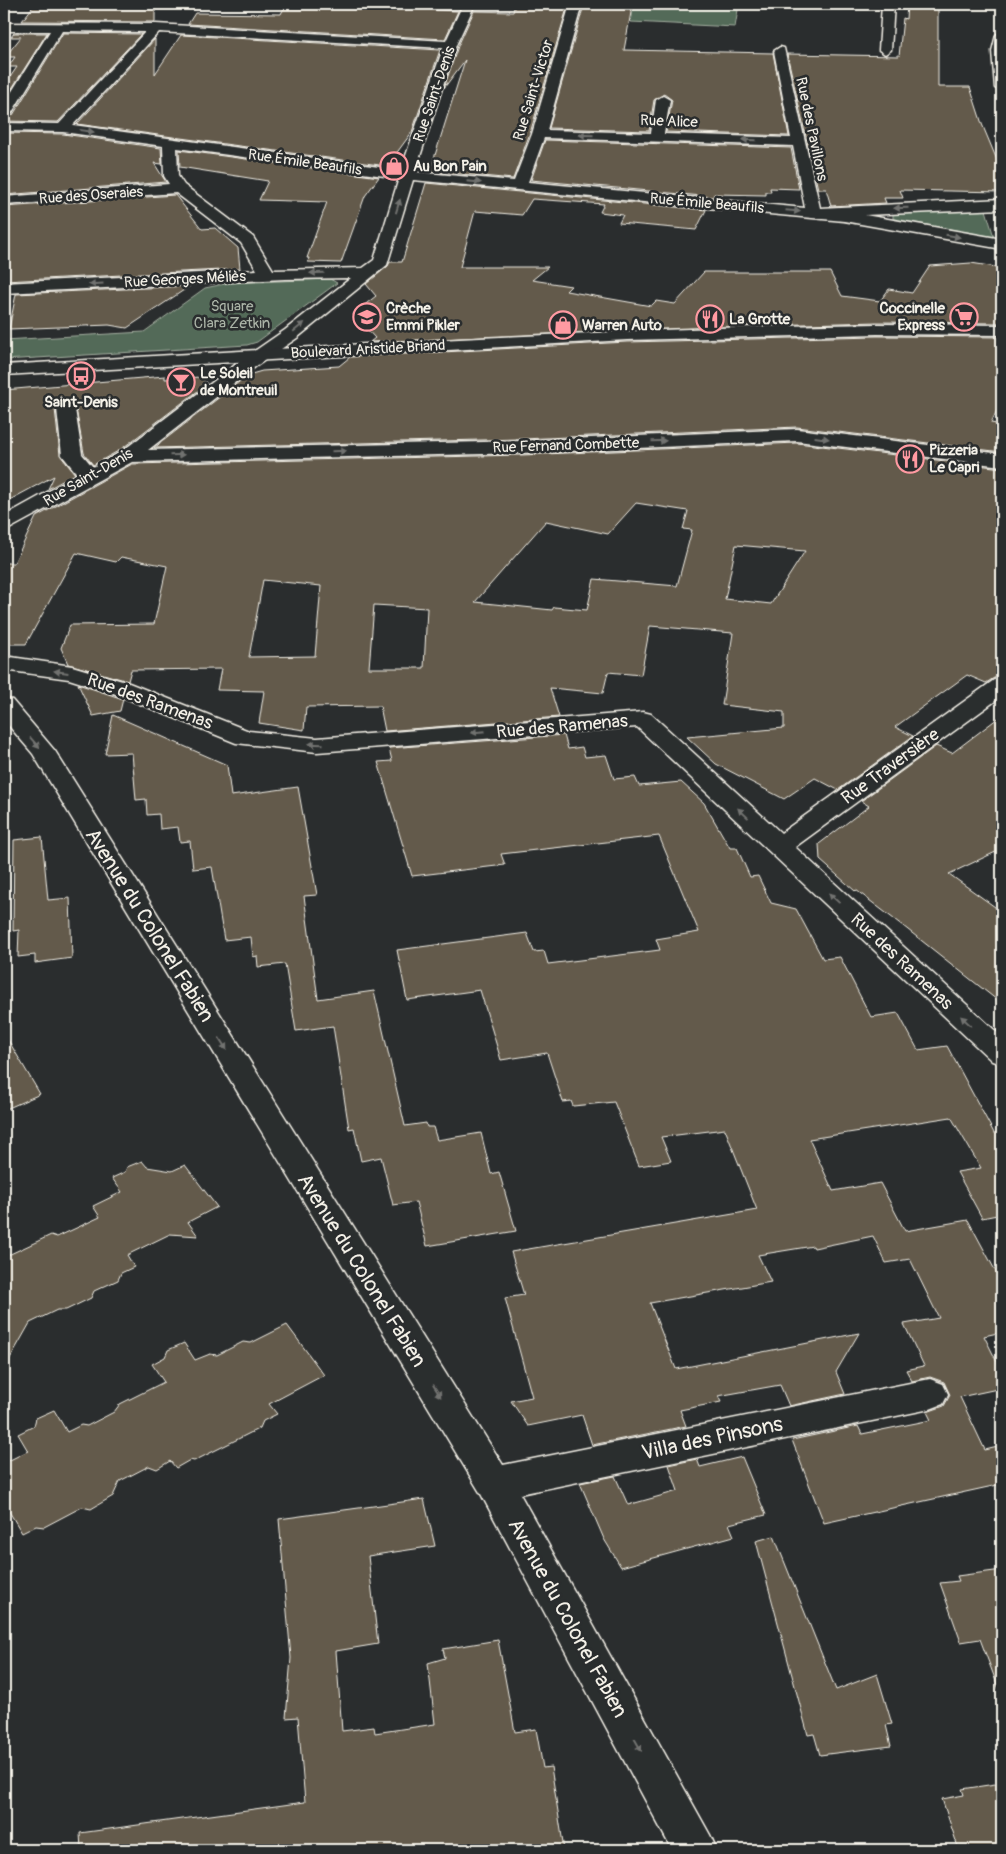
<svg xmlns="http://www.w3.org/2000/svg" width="1006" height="1854" font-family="Pangolin,sans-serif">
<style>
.green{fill:#536b59;stroke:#a4aea0}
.building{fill:#635a4b;stroke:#f4f1e8;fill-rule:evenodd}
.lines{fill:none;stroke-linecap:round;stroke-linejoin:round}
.street-casing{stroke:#f4f1e8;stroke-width:3}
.primary-casing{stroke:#f4f1e8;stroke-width:3}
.street{fill:#2a2d2e;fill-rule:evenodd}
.primary{fill:#2a2d2e;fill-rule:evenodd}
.oneway{fill:#71726f}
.labels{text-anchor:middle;stroke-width:5;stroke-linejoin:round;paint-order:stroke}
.far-street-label{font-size:15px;fill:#f4f1e8;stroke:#2a2d2e}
.far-poi-label{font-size:15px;font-weight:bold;fill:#f4f1e8;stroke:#2a2d2e;text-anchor:start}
.far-park-label{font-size:15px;fill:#acb5a8;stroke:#2a2d2e}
.street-label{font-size:18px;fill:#f4f1e8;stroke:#2a2d2e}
.near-street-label{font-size:21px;fill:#f4f1e8;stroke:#2a2d2e}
</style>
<rect width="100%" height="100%" fill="#2a2d2e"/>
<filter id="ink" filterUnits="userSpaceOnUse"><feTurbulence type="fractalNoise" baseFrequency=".02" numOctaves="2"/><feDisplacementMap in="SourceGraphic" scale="10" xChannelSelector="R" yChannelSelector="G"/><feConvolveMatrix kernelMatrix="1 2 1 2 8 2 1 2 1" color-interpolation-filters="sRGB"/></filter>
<g filter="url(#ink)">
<g class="green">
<path d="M634,4h105l-4,23 -104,-5z"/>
<path d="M986,210l8,27 -101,-18v-7z"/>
<path d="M330,279l7,4 -80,59 -10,3 -243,15v-20l140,-8 61,-44 24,-5z"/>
</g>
<g class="building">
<path d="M35,4h120v18l-133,-1z"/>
<path d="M439,4l-3,6 22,1 -13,28 -257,-15 7,-11 86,1 3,-6 72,1 1,-3z"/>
<path d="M515,4l53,1 -38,128 -17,46 -83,-8 35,-111 -21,28 14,-42 16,-35 39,1z"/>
<path d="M907,4h31v83h32l12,37 20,48v20l-102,-2 3,8h-19l2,5 -55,3 -5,-17h-8l-31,-135 112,2 4,-38 3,1z"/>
<path d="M584,5l48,2 -8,43 149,3 16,83 -123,-4 6,-32 -8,-6 -10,6 -5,31 -100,-3z"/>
<path d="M14,33h33l-43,68v-15l13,-19h-9l7,-10h-10l16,-20h-10z"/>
<path d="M63,33l78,1 -83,88 -54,-1 9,-6z"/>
<path d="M181,35l259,15 -28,82 -25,34 -310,-42 78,-85v35z"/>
<path d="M4,133l59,1 98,14 1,16 -8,-1 12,19 -162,13v-34l3,-12h-3z"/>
<path d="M545,140l246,8 8,41 -29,-1 1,4h-5v3l-52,-1 -1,3 -182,-17z"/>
<path d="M179,150l200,27 -14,19 -24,67 -33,-1 1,-4h-2l20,-56 -68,-2 9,-19 -88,-14z"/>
<path d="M426,183l280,27 -10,20 -77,-7 4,-8 -23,-3 4,-8 -72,-5 -10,16 -47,-4 -15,56h88l-16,13 39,6 -5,5 85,15 5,-5 19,3 29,-32h126l12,24 38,5 9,-12 23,4 18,-27 41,-3 31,5v55l-125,-1 -109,3 -398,17 5,-4 -22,-24 23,-18 -10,-12 22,-18 2,-4h12z"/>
<path d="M175,195l27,34 13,-1 23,20 2,21 -236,12v-74z"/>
<path d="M190,286l-63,42 -18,-3 -100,4 7,-35z"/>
<path d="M877,336l125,1v63l-11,23 11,2v27l-205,-25 -275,12 -368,9 94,-73 14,-4 77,-5 11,-9 277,-15z"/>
<path d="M165,376v3l36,-2 6,7 -87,66 -27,15 -9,-12 -9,-49 -8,-3 -9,2 -3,6 5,46 15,19 -27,15 6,-13 -50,27v-113z"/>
<path d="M797,443l205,25v208l-8,2 -8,5 -19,-8 -72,52 18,9 -75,54 -23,-12 -31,21 -68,-35 -29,-27 97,-9v-16l-62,-7 11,-72 -83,-7 -9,49 -33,-3 -5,21 -53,-5 9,29 -174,14 -5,-25 -74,1 -2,23 -45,-7 5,-32 -47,-1 4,-21 -90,1 -3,11 -60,-17 -7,-16 9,-23 84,-1 13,-58 -46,-9 -5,5 -40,-9 -50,91h-22v-81h10l22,-46 96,-53 390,-9zM636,503l52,8 -5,18 9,1 -15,56 -83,-7 -7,31 -33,-3 -2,3 -77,-8 71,-81 62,13zM736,545l69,6 -34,53 -46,-5zM263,580l58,6 -6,70 -66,1zM374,605l53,3 -3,60h-55z"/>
<path d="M78,684l45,15 -3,12 -27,5z"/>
<path d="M113,715l114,50 4,31 67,-9 19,108 -13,1 14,103 56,-8 31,135 21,-3 1,4h6l4,13 44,-7 10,41 8,-2 17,59 -89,15 -11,-44 -23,3 -12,-48 -20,4 -7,-33 -5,1 -16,-103 -37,5 -11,-67 -27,3 -1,-11 -4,1 -2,-20 -27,3 -12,-73 -19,2 -3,-28 -10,1 -2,-15 -18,2 -1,-15 -12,1 -1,-16 -10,1 -4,-47 -27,1z"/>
<path d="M1002,715v134l-53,25 53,38v92l-99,-78 -47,-36 -1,1 -35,-31 -1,-16 50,-38 -8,-5 75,-55 16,7z"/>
<path d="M564,735l4,14 14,-2 3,10 21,-2 8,24 21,-2 4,9 42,-4 23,21 26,45h7l13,29 8,-1 13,27 25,6 27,50 17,-2 31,60 27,-4 20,37 29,-4 47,87 8,-2v83l-20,4 -25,-46 24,-4 -30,-51 -142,22 24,52 47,-8 25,48 63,-11 34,63v49l-18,4 18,36v16l-42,9 25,53 17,-4v38l-178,39 -32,-83 66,-14 4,8 69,-14 -4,-8 17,-6 6,-11 -6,-13 -14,-5 -18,4 -6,-11 18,-4 -20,-42 35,-6 -29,-59 -24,4 -13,-27 -59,12 -1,-2 -55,9 13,27 -121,21 26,66 183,-36 -23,39 9,22 -56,12 -9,-21 -62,11 3,6 -41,8 6,16 -94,19 -10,-30 -54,11 -17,-25 21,-4 -27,-99 19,-3 -13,-43 246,-42 -32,-81 -64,8 10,24 -32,5 -25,-64 -41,4 -2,-5 -8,1 -16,-49 -46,7 -21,-70 -73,10 -10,-50 130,-17 7,19 10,-1 4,13 112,-14 -4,-11 43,-7 -40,-96 -158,18 4,11 -93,11 -34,-114 14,-1 -3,-13z"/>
<path d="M42,837l6,63 22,-2 2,60 -37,5v-8l-17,2 1,-27 -6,1 1,-91z"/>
<path d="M4,1033l36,61 -36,16z"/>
<path d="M142,1161l5,6 25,4 13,-6 32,42 -29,15 10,14 -28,-2 -43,21 7,12 -13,6 -3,7 -24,11 -3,7 -25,12h-9l-27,13 -26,46v-112l47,-22 6,2 43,-20 -7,-11 29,-14 -10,-14 13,-6 2,-5z"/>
<path d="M287,1325l37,50 -55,29 8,10 -14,7 -3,7 -66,33 -4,-1 -14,8 -6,-7 -13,8 -8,-3 -29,15 -7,15 -22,13 -9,-2 -38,20 -8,-1 -14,7 -18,-30v-40l24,-12 -10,-17 16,-8 2,-8 18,-8 13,22 14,-7 6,1 27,-14 6,-8 44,-22 -12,-18 13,-7 3,-7 16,-7 11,17 15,-6 7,1 26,-13 8,1z"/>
<path d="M742,1457l24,58 -37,9 5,12 -113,31 -17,-28 -24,-56 35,-7 13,29 50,-14 -9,-26 28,-6 3,8z"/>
<path d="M424,1499l11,47 -67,10 10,88 -42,7 6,80 32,-4 1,6 60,-9 -7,-61 17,-5 -2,-9 55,-9 17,92 21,-3 7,39 8,-1 13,83h-483l-1,-17 225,-31 -7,-85 -12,1 5,-60 -12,-139z"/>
<path d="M774,1536l62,154 41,-16 15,50 -6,1 5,21 -71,9 -6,-21 -6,1 -52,-194z"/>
<path d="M1002,1570v121l-2,1 -20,-53 -19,3 -21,-59 19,-2 -2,-5z"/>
<path d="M1002,1783v67h-43l-17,-51 22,-4 -2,-6z"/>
</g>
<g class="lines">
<g class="street-casing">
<g id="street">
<path d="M463,4h12l-19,41 -41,127 99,9 18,-47 38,-130h12l-35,126 104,3 5,-33 7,-4 7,4 -6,34 127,4 -17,-87 6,-4 4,1 36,160 182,-9v10l-137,6 137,24v10l-158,-28 -431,-41 -26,85 -90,73 -42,29 -107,83 374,-9 275,-12 205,25v12l-205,-25 -275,12 -390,9 -121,66 -7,2v-14l74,-41 -16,-20 -5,-46 2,-4 7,-2 7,2 2,4 7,45 11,13 28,-15 122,-93 42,-29 66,-52 -66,1 -281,14v-10l253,-13 -16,-27 -65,-50 -172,12v-8l165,-13 -5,-8 -1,-30 -100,-14 -59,-1v-8l55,1 86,-92 -83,-1 -51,83 -7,4v-14l46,-73h-46v-8l152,1 290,17zM159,32l17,1 267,15 -42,122 -328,-45zM544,138l249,8 12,62 -277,-26zM177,148l222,30 -25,82 -11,8 -90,2 -20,-33 -69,-52 -6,-9z"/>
<path d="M882,4h12l-3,46 -6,4 -6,-4z"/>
<path d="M1002,31v61l-7,-4 -3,-37 4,-16z"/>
<path d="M4,656l68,10 57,17 120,48 68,7 326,-26 8,2 130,119 213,-153 8,-2v18l-207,151 207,190v27l-10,-3 -355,-334 -320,25 -81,-9 -123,-50 -44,-14 -65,-9z"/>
<path d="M4,698l8,2 43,51 448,714 427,-86 13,5 5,10 -5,10 -13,5 -410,85 190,341 7,15h-45l-191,-356 -448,-740 -29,-34z"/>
</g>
</g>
<g class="primary-casing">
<path id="primary" d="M877,324l125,1v10l-125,-1 -250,6 -623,35v-10c291,-17 582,-36 873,-41z"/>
</g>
<use href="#street" class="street"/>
<use href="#primary" class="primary"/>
</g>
<defs><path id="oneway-solid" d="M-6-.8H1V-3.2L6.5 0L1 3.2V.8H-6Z" transform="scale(1.25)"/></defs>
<g class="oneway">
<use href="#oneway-solid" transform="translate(87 131) rotate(8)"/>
<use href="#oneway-solid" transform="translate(586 135) rotate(-179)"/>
<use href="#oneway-solid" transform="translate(749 140) rotate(-178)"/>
<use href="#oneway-solid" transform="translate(474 182) rotate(5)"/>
<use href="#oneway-solid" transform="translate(398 206) rotate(-73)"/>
<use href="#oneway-solid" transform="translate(901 208) rotate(178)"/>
<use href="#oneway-solid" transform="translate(793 211) rotate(5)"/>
<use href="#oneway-solid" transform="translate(953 236) rotate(10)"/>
<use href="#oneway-solid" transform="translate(317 273) rotate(178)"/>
<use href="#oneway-solid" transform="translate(96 284) rotate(177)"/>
<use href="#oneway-solid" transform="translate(299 327) rotate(-39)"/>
<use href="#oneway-solid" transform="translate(822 438) rotate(7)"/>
<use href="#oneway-solid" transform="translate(659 441) rotate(-2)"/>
<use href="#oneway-solid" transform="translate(339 451) rotate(-1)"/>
<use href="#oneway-solid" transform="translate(177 455) rotate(-1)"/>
<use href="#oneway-solid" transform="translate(61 672) rotate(-172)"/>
<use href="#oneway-solid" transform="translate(478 732) rotate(175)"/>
<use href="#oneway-solid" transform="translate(35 743) rotate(49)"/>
<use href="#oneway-solid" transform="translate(316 744) rotate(-179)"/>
<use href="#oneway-solid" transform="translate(743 813) rotate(-137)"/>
<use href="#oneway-solid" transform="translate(834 898) rotate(-137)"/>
<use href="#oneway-solid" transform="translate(966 1021) rotate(-137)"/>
<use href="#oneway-solid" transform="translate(223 1044) rotate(58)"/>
<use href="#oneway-solid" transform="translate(437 1391) rotate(58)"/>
<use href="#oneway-solid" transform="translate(638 1745) rotate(61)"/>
</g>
</g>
<defs>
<g id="shop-ring" transform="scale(1.4375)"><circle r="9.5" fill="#2a2d2e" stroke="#ff9aa2" stroke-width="1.5"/><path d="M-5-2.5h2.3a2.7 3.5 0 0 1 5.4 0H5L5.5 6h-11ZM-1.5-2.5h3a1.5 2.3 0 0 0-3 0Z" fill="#ff9aa2"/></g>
<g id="school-ring" transform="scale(1.4375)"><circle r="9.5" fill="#2a2d2e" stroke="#ff9aa2" stroke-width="1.5"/><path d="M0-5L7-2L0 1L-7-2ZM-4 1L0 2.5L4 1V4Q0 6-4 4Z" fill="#ff9aa2"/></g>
<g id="supermarket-ring" transform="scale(1.4375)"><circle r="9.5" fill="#2a2d2e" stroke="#ff9aa2" stroke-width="1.5"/><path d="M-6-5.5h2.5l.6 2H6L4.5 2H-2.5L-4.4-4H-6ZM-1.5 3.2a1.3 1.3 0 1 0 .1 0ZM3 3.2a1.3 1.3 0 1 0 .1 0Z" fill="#ff9aa2"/></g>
<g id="restaurant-ring" transform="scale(1.4375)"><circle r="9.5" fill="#2a2d2e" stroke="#ff9aa2" stroke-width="1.5"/><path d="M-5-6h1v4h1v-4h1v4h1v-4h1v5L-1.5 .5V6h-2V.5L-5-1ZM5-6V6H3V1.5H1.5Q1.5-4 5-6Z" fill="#ff9aa2"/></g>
<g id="bus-ring" transform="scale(1.4375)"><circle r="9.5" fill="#2a2d2e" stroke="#ff9aa2" stroke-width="1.5"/><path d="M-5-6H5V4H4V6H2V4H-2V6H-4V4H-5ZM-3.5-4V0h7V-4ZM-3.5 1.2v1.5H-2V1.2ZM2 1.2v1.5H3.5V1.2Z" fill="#ff9aa2"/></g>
<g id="bar-ring" transform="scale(1.4375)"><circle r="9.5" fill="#2a2d2e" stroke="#ff9aa2" stroke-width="1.5"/><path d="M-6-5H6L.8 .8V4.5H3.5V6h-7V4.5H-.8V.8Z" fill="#ff9aa2"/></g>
</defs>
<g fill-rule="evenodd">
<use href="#shop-ring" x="394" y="166"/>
<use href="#school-ring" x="367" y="317"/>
<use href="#supermarket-ring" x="964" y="317"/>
<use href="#restaurant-ring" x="710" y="319"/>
<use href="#shop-ring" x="563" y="325"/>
<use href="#bus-ring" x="81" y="376"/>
<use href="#bar-ring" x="181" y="382"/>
<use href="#restaurant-ring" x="910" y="459"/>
</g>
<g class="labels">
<g class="far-street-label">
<text transform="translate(533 90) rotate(-73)" y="5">Rue Saint-Victor</text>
<text transform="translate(434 94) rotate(-71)" y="5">Rue Saint-Denis</text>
<text transform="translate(669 121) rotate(2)" y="5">Rue Alice</text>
<text transform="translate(812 129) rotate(78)" y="5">Rue des Pavillons</text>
<text transform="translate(305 162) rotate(8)" y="5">Rue Émile Beaufils</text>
<text transform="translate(91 195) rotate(-4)" y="5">Rue des Oseraies</text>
<text transform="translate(707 203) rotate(5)" y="5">Rue Émile Beaufils</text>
<text transform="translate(185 279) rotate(-3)" y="5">Rue Georges Méliès</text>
<text transform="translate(368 349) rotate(-3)" y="5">Boulevard Aristide Briand</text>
<text transform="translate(566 445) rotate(-2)" y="5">Rue Fernand Combette</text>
<text transform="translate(88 477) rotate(-30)" y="5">Rue Saint-Denis</text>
</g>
<g class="far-poi-label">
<text x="413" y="171">Au Bon Pain</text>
<text x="386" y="313">Crèche<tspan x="386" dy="17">Emmi Pikler</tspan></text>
<text x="945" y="313" text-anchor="end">Coccinelle<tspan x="945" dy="17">Express</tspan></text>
<text x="729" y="324">La Grotte</text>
<text x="582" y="330">Warren Auto</text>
<text x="200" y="378">Le Soleil<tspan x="200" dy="17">de Montreuil</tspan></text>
<text x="81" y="407" text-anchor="middle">Saint-Denis</text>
<text x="929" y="455">Pizzeria<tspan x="929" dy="17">Le Capri</tspan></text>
</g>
<g class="far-park-label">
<text x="232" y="311">Square<tspan x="232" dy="17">Clara Zetkin</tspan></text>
</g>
<g class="street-label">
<text transform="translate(150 701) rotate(20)" y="6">Rue des Ramenas</text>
<text transform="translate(562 726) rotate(-5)" y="6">Rue des Ramenas</text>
<text transform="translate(890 766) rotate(-36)" y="6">Rue Traversière</text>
<text transform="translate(902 961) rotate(43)" y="6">Rue des Ramenas</text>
</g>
<g class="near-street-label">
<text transform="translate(150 925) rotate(58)" y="7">Avenue du Colonel Fabien</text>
<text transform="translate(362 1270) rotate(58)" y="7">Avenue du Colonel Fabien</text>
<text transform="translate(712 1438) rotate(-12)" y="7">Villa des Pinsons</text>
<text transform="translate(568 1618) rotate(61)" y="7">Avenue du Colonel Fabien</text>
</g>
</g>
<rect width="1006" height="1854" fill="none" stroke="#2a2d2e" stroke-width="20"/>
<rect x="10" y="10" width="986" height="1834" fill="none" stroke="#f4f1e8" stroke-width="2" filter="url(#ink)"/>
</svg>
